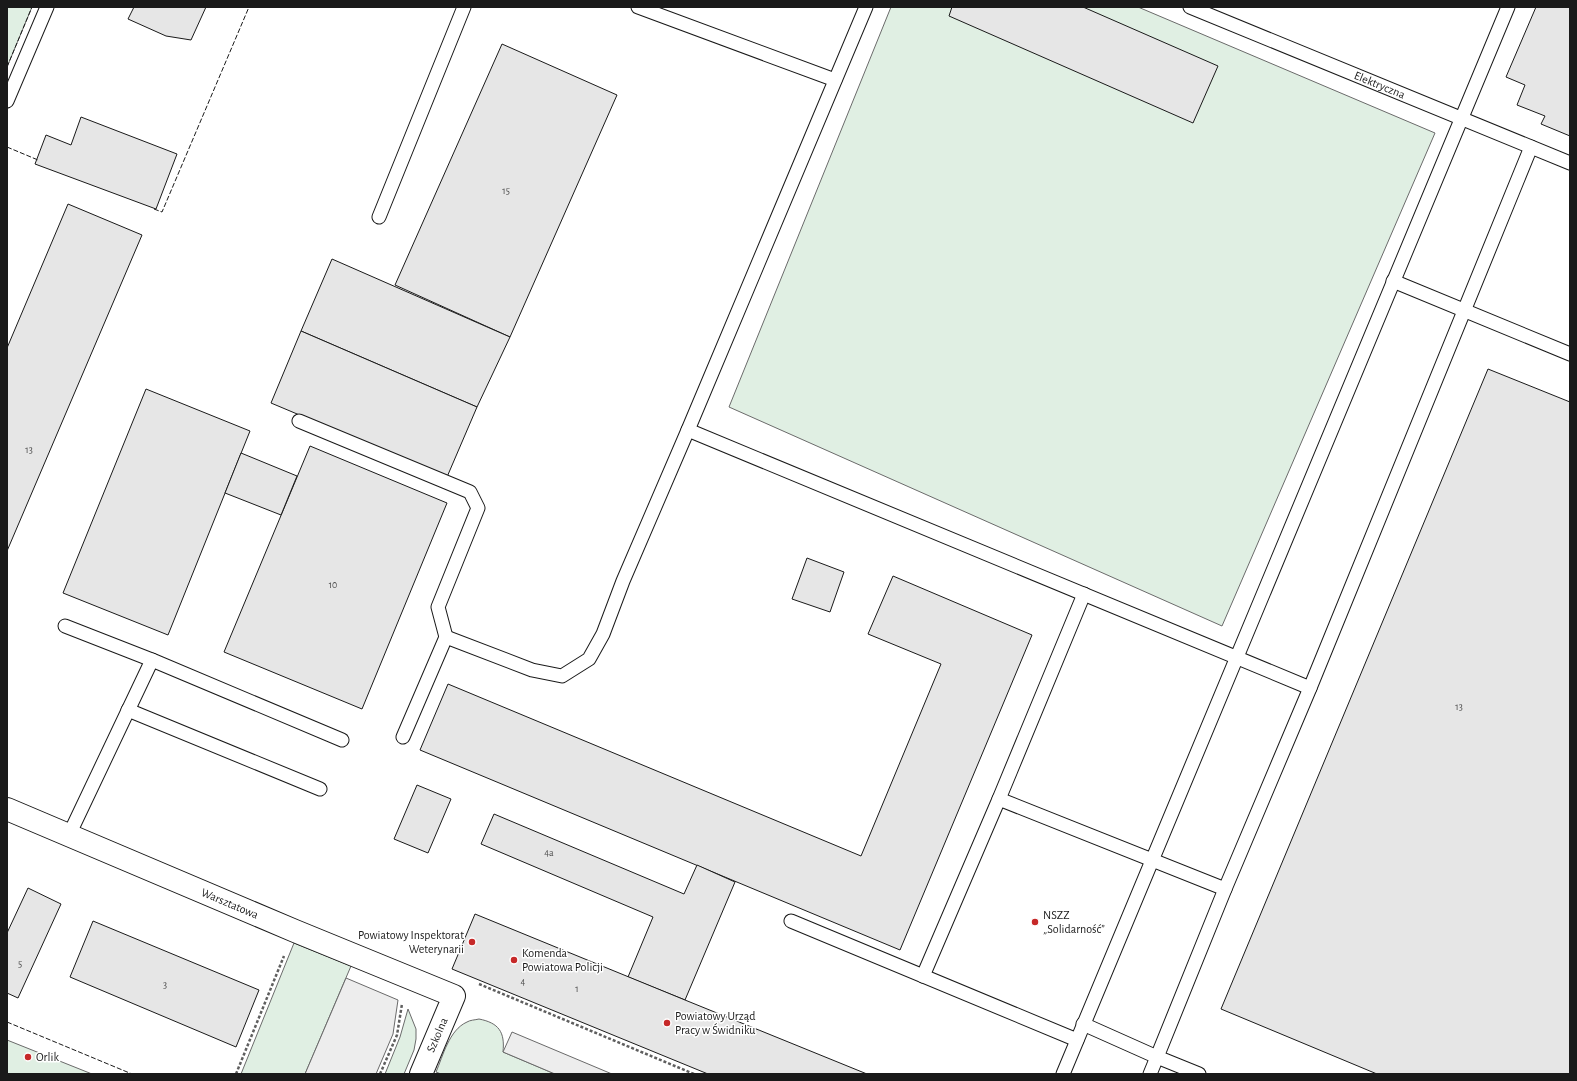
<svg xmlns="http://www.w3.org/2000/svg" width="1577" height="1081" font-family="'Alegreya Sans',sans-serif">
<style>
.green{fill:#e0efe3;stroke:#6a6a6a}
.parking{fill:#ededed;stroke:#6a6a6a}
.building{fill:#e6e6e6;stroke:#1a1a1a}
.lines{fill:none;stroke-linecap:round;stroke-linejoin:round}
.service-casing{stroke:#1a1a1a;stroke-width:15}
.minor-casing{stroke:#1a1a1a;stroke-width:24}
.path{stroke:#5f5f5f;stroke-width:2.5;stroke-dasharray:3 2;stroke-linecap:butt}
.service{stroke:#fff;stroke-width:13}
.minor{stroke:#fff;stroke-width:22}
.fence{stroke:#1a1a1a;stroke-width:1;stroke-dasharray:5 2;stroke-linecap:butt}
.poi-dot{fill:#c62828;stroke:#fff;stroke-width:1.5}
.labels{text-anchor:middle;stroke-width:3;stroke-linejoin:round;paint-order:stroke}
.number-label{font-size:10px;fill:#4d4d4d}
.street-label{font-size:12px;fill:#1a1a1a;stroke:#fff}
.poi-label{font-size:12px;fill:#1a1a1a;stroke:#fff;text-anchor:start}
</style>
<rect width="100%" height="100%" fill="#fff"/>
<g class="green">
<path d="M7,7h25l-25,60z"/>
<path d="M891,7h247l297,126 -213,493 -493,-219z"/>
<path d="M294,943l57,23 -46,108h-64z"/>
<path d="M408,1009l8,20v10l-2,11 -10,24h-19l15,-37z"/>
<path d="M479,1019c20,4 26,13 24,33l52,22h-114l-5,-2c7,-16 13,-42 31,-50 3,-2 8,-2 12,-3z"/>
<path d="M7,1040l85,34h-85z"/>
</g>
<g class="parking">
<path d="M346,978l52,22 -5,34 -17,40h-71z"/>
<path d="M512,1032l100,42h-57l-52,-22z"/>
</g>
<g class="building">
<path d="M134,7h72l-15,33 -25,-4 -38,-17z"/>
<path d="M952,7h131l135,59 -25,57 -244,-107z"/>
<path d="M1536,7h34v129l-29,-12 4,-8 -28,-11 8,-20 -19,-8z"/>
<path d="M502,44l115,51 -107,242 -115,-52z"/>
<path d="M81,117l96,37 -21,55 -121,-45 11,-29 25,10z"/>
<path d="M68,204l74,31 -135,316v-203z"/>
<path d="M332,259l178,78 -33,70 -176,-76z"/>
<path d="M301,331l176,76 -30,70 -176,-74z"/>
<path d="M1488,369l82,33v672h-193l-156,-65z"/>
<path d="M146,389l104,42 -82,204 -105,-42z"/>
<path d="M310,446l137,57 -85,206 -138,-57z"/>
<path d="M241,453l56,23 -16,39 -56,-22z"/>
<path d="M807,558l37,14 -14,40 -38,-13z"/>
<path d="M893,576l139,59 -132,315 -480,-200 28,-66 413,172 80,-192 -73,-30z"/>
<path d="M417,785l34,14 -23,54 -34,-14z"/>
<path d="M494,814l190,80 13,-29 38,17 -50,118 -57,-23 25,-60 -172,-73z"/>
<path d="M28,888l33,16 -43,94 -11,-5v-60z"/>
<path d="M475,914l210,86 182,74h-159l-256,-105z"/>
<path d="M93,921l166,69 -23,57 -166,-70z"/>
</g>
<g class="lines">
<g class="service-casing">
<g id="service">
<path d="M638,7l197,73"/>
<path d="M866,7l-178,423 622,258"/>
<path id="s1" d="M1190,7l380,156"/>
<path d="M7,101l40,-94"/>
<path d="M379,217l85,-210"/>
<path d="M1393,281l177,73"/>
<path d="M299,421l171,71 8,16 -40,99 8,30"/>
<path d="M65,626l87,34"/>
<path d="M128,710l192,79"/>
<path d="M403,737l43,-100 86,33 30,6 27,-17 14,-25 20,-53 65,-151"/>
<path d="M999,799l85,-205"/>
<path d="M69,835l83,-175 190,80"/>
<path d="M791,921l286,119"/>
<path d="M923,976l76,-177 226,90"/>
<path d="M1083,1024l74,33 -7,17"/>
<path d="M1063,1074c149,-355 297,-711 445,-1067"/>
<path d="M1199,1074l-42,-17 68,-168 85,-201 221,-541"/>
</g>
</g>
<g class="minor-casing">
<g id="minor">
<path id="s2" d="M7,809l288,122 159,65 -33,78"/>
</g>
</g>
<g class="path">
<path d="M479,984l215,90"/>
<path d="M236,1074l48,-118"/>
<path d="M380,1074l17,-39 5,-31"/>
</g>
<use href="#service" class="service"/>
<use href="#minor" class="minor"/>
<g class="fence">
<path d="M7,67l25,-60"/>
<path d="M7,147l31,13"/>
<path d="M154,209l8,3 87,-205"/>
<path d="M7,1022l125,52"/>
</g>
</g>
<g class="poi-dot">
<circle cx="1035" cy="922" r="4"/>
<circle cx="472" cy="942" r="4"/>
<circle cx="514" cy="960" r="4"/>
<circle cx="667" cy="1023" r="4"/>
<circle cx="28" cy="1057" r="4"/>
</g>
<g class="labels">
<g class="number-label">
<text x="506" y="194">15</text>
<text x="29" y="453">13</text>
<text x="333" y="588">10</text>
<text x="1459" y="710">13</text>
<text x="549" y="856">4a</text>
<text x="20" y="967">5</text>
<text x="523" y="985">4</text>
<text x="165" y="988">3</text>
<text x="577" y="992">1</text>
</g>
<g class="street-label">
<text dy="4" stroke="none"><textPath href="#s1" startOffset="205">Elektryczna</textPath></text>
<text dy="4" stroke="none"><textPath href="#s2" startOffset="242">Warsztatowa</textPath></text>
<text transform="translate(437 1035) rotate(-67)" y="4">Szkolna</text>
</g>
<g class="poi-label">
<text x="1043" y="919">NSZZ<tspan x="1043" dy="14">„Solidarność”</tspan></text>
<text x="464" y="939" text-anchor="end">Powiatowy Inspektorat<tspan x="464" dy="14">Weterynarii</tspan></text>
<text x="522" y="957">Komenda<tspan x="522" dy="14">Powiatowa Policji</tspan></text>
<text x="675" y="1020">Powiatowy Urząd<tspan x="675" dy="14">Pracy w Świdniku</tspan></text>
<text x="36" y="1061">Orlik</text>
</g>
</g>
<rect width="1577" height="1081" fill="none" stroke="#1a1a1a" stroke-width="16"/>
</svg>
